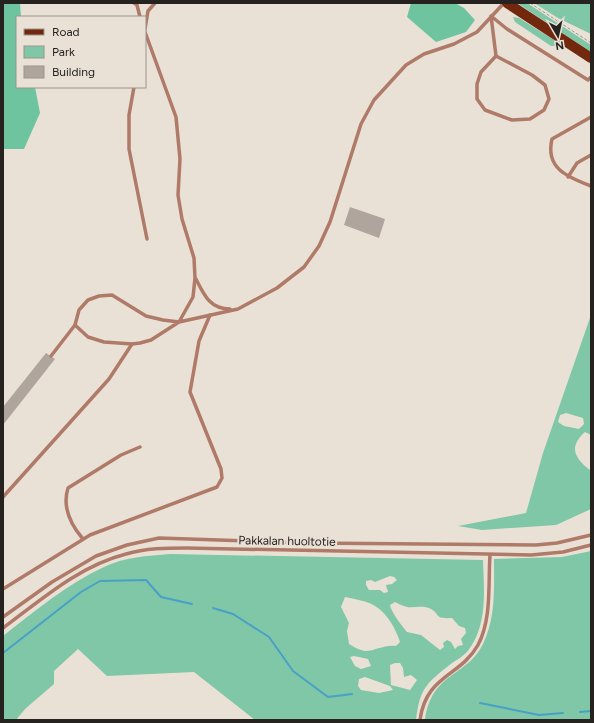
<svg xmlns="http://www.w3.org/2000/svg" width="594" height="723" font-family="Figtree,sans-serif">
<style>
.green{fill:#7fc7a6;fill-rule:evenodd}
.forest{fill:#6ec49e}
.lines{fill:none;stroke-linecap:round;stroke-linejoin:round}
.stream{stroke:#47a1c7;stroke-width:2}
.building{fill:#b0a59d}
.path{stroke:#9e9890;stroke-width:1;stroke-dasharray:3 2;stroke-linecap:butt}
.service{stroke:#b07a69;stroke-width:3.5}
.primary{stroke:#71280d;stroke-width:10}
.labels{text-anchor:middle;stroke-width:4;stroke-linejoin:round;paint-order:stroke}
.street-label{font-size:12px;fill:#26221f;stroke:#e9e1d6}
</style>
<rect width="100%" height="100%" fill="#e9e1d6"/>
<g class="green">
<path d="M517,3h10l64,42v7z"/>
<path d="M534,3h57v31l-33,-16z"/>
<path d="M513,17l6,1 35,22 4,6h-7l-36,-24z"/>
<path d="M591,315v120l-6,-3c-18,16 -9,27 6,39v38l-35,16 -74,5 -24,-4 68,-13 17,-60zM566,413l17,5 1,6 -5,5 -15,-3 -6,-4 2,-7z"/>
<path d="M591,551v169h-166c7,-49 41,-42 58,-76 13,-27 11,-56 11,-85l68,-2z"/>
<path d="M170,554l313,6c1,31 5,66 -16,92 -4,4 -10,8 -15,11 -25,20 -32,24 -36,57h-161l-61,-48 -87,4 -29,-27 -24,22v13l-29,25 -9,11h-13v-84c32,-25 64,-52 101,-69 20,-10 44,-11 66,-13zM390,576l4,1 3,3 -5,4 -6,1 2,7 -4,1 -4,-3h-11l-3,-5v-4l5,-1 4,2zM345,597c9,2 23,4 30,9 12,7 21,23 25,36l-4,4c-13,-2 -26,8 -35,4 -4,-1 -8,-4 -12,-6l-2,-13 2,-8 -8,-16zM395,602c4,2 8,4 12,5 7,1 14,-2 22,1 13,6 3,11 23,10l7,8 6,2 1,5 -5,6 2,6 -5,1 -3,3 -4,-7 -4,-2 -4,3 1,4 -4,3 -19,-15 -14,-3c-5,-6 -16,-20 -17,-27zM354,656l14,3 3,7 -10,3 -6,-3 -5,-9zM395,663h5l3,5 1,9 7,-2 6,5 -7,10 -19,-5 -1,-20zM365,677l25,9 3,4 -14,3 -18,-3 -3,-4 1,-7z"/>
</g>
<g class="forest">
<path d="M3,3h17l1,14h-4v70h18l5,26 -16,36h-21z"/>
<path d="M411,3h44l9,5 11,12 -9,12 -30,10 -29,-25z"/>
</g>
<g class="lines">
<g class="stream">
<path d="M213,608l20,6 36,23 24,34 35,26 24,-3"/>
<path d="M3,653l78,-61 19,-11 46,-1 15,17 31,7"/>
<path d="M480,703l59,12 24,-2"/>
<path d="M580,712l11,-1"/>
</g>
</g>
<g class="building">
<path d="M350,207l35,12 -6,19 -35,-13z"/>
<path d="M46,353l9,6 -52,66v-18z"/>
</g>
<g class="lines">
<path class="path" d="M530,3l61,40"/>
<g class="service">
<path d="M134,3l3,2 3,12"/>
<path d="M145,29l3,-18 7,-8"/>
<path d="M145,32l31,85 4,42 -2,36 4,24 12,39 1,20 -2,19 -14,25 -28,18 -11,3 -8,1 -28,-2 -16,-5 -13,-12 4,-15 9,-10 11,-4 13,-1 34,21 17,4 16,2 59,-13 39,-21 27,-21 15,-21 11,-24 31,-98 13,-24 32,-35 18,-11 30,-10 23,-12 27,-29"/>
<path d="M496,56l36,19 13,10 4,14 -5,11 -14,9 -18,1 -27,-10 -8,-11v-15l4,-12z"/>
<path d="M496,56l-5,-40 16,13 81,51 3,-3"/>
<path d="M134,87l-5,28v34l18,90"/>
<path d="M591,117l-39,22c-7,29 15,38 39,47"/>
<path d="M568,177l9,-14 14,-8"/>
<path d="M196,279c8,16 14,30 34,30"/>
<path d="M51,356l24,-31"/>
<path d="M3,497l106,-118 23,-35"/>
<path d="M83,539c-12,-14 -21,-32 -15,-51l53,-33 19,-8"/>
<path d="M3,589l87,-54 127,-48 5,-9 -1,-9 -31,-77 9,-51 11,-26"/>
<path d="M3,617l49,-35 44,-26 31,-11 32,-7 148,5 229,2 21,-2 34,-8"/>
<path d="M3,628c38,-28 76,-62 123,-74 20,-6 40,-6 61,-6l344,7 32,-3 28,-7"/>
<path d="M420,720c6,-45 40,-43 58,-75 14,-26 10,-62 12,-90"/>
</g>
<path class="primary" d="M507,3l84,55"/>
</g>
<g class="labels">
<g class="street-label">
<text transform="translate(287 541) rotate(1)" y="4">Pakkalan huoltotie</text>
</g>
</g>
<rect width="594" height="723" fill="none" stroke="#26221f" stroke-width="8"/>
<rect x="16" y="16" width="130" height="72" fill="#e9e1d6" stroke="#9b958d"/>
<rect x="24" y="29" width="20" height="6" fill="#71280d" stroke="#9b958d"/>
<text x="52" y="36" font-size="12" fill="#26221f">Road</text>
<rect x="24" y="46" width="20" height="12" fill="#7fc7a6" stroke="#9b958d"/>
<text x="52" y="56" font-size="12" fill="#26221f">Park</text>
<rect x="24" y="66" width="20" height="12" fill="#b0a59d" stroke="#9b958d"/>
<text x="52" y="76" font-size="12" fill="#26221f">Building</text>
<g transform="translate(558 36) rotate(171)" stroke="#e9e1d6" stroke-width="3" paint-order="stroke">
<path d="M0-3L7 15L0 10L-7 15Z" fill="#26221f"/>
<text y="-6" font-size="11" font-weight="bold" text-anchor="middle" fill="#26221f">N</text>
</g>
</svg>
